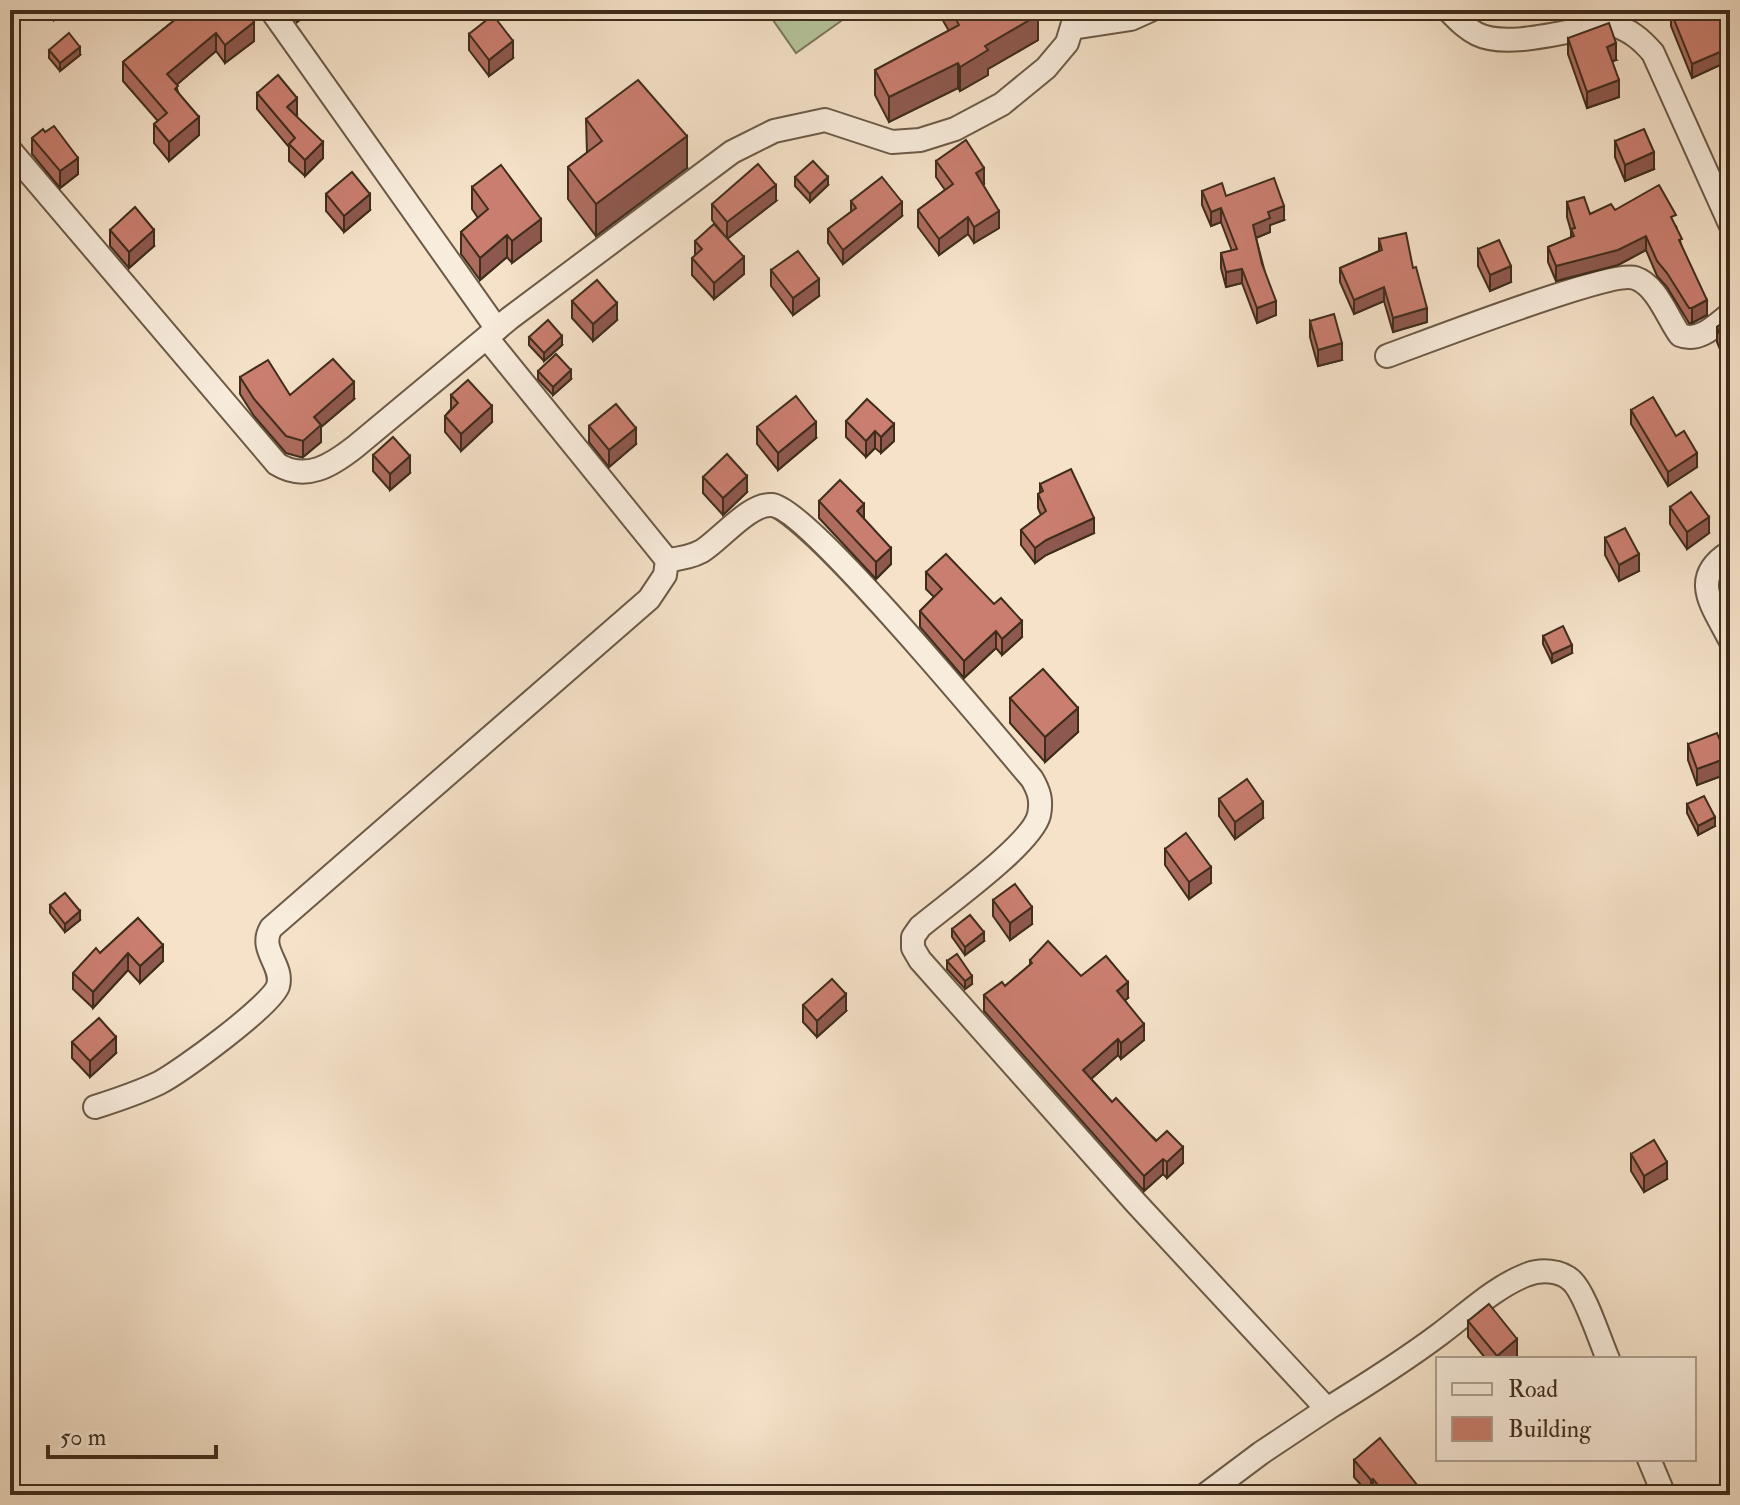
<svg xmlns="http://www.w3.org/2000/svg" width="1740" height="1505" font-family="'IM FELL Double Pica',serif">
<style>
.green{fill:#b5c49b;stroke:#7a785c;stroke-width:2}
.lines{fill:none;stroke-linecap:round;stroke-linejoin:round}
.street-casing{stroke:#6c5a47;stroke-width:26}
.street{stroke:#f8ecdc;stroke-width:22}
.wall{fill:#ae6c5f;stroke:#3f2d1c;stroke-width:2}
.shaded-wall{fill:#8d584e;stroke:#3f2d1c;stroke-width:2}
.building{fill:#ca7e6f;stroke:#3f2d1c;stroke-width:2}
</style>
<rect width="100%" height="100%" fill="#f5e2c9"/>
<filter id="stains"><feTurbulence type="fractalNoise" baseFrequency=".0025" numOctaves="4"/><feColorMatrix values="0 0 0 0 .2 0 0 0 0 .09 0 0 0 0 .02 0 0 0 .5 -.17"/></filter>
<radialGradient id="worn" r=".72"><stop offset=".6" stop-color="#630" stop-opacity="0"/><stop offset="1" stop-color="#630" stop-opacity=".3"/></radialGradient>
<path class="green" d="M766,10h68l7,11 -45,32z"/>
<g class="lines">
<g class="street-casing">
<g id="street">
<path d="M271,10l226,319"/>
<path d="M1448,10c9,9 17,18 29,24 32,16 98,-6 134,-10 19,6 30,15 42,29l77,171"/>
<path d="M1072,28l59,-9 20,-9"/>
<path d="M10,150l267,314c29,18 55,1 78,-17l155,-129 222,-166 42,-21 51,-11 67,22 28,-2 35,-11 47,-25 44,-36 21,-25 10,-33"/>
<path d="M487,338l180,222c12,-1 24,-3 35,-9 19,-12 48,-48 70,-46 35,3 226,234 260,274 7,12 10,21 7,36 -7,29 -93,90 -119,112l-7,10v11l7,12 216,243 191,206c39,-24 77,-48 113,-75 27,-20 55,-47 86,-59 14,-6 35,-5 46,6 13,12 28,60 36,78"/>
<path d="M1387,356c36,-13 224,-86 248,-78 22,7 33,41 45,57 19,8 36,-10 50,-21"/>
<path d="M1730,552c-42,26 -17,54 0,88"/>
<path d="M95,1107c22,-7 43,-14 64,-24 21,-11 112,-77 119,-97 6,-21 -20,-36 -7,-58l378,-329 16,-24 2,-15"/>
<path d="M1649,1459l15,36"/>
<path d="M1205,1495l56,-42 66,-44"/>
</g>
</g>
<use href="#street" class="street"/>
</g>
<g class="wall">
<path d="M46,10h20l-12,10z"/>
<path d="M178,10h67l9,31 -29,22 -9,-12 -40,34 2,7 21,43 -30,26 -15,-18v-19l4,-3 -35,-40v-19l59,-48z"/>
<path d="M288,10h25l-16,12z"/>
<path d="M937,10h98l3,30 -50,29v6l-28,16 -2,-3 -69,34 -14,-27v-25l74,-39z"/>
<path d="M1730,10v67l-8,-13 -30,14 -21,-52v-14z"/>
<path d="M469,34l44,24 -24,18 -20,-26z"/>
<path d="M1568,38l48,22 -4,1 7,36 -32,11 -19,-54z"/>
<path d="M49,50l31,5 -20,16 -11,-13z"/>
<path d="M257,93l40,22 -1,1 27,42 -18,18 -16,-15v-14l-32,-38z"/>
<path d="M586,119l101,49 -91,68 -28,-37v-32l19,-14z"/>
<path d="M45,132l33,42 -18,14 -28,-34v-16z"/>
<path d="M1615,141l39,28 -29,12 -10,-24z"/>
<path d="M1730,144v28l-6,-10v-14z"/>
<path d="M936,161l48,23 -1,1 16,43 -25,15 -6,-9 -29,21 -21,-28v-17l27,-20 -9,-13z"/>
<path d="M795,177l33,8 -18,17 -15,-16z"/>
<path d="M472,187l69,54 -29,22 -5,-6 -27,23 -19,-26v-22l17,-14 -6,-9z"/>
<path d="M1202,191l24,5 58,24 -14,5v7l-14,6 20,77 -19,8 -15,-40 -16,4 -5,-19v-15l11,-2 -11,-29 -10,4 -9,-21z"/>
<path d="M326,194l44,16 -26,22 -18,-21z"/>
<path d="M776,201l-49,38 17,35 -30,25 -22,-24v-17l3,-2v-15l28,-7 -11,-14v-16z"/>
<path d="M851,201l51,15 -59,48 -15,-21v-14l23,-17z"/>
<path d="M1567,202l23,12 25,-4 61,16 6,22 25,67 -15,8h-3l-22,-36 -10,-11 -11,-26 -28,15 -62,16 -8,-19v-15l23,-9v-7l-4,-14z"/>
<path d="M110,230l44,16 -25,22 -19,-22z"/>
<path d="M1379,239l34,29 14,54 -34,10 -9,-31 -30,13 -14,-32v-14l39,-17z"/>
<path d="M1478,249l33,33 -21,9 -12,-25z"/>
<path d="M771,270l48,26 -26,19 -22,-29z"/>
<path d="M572,301l45,19 -24,21 -21,-23z"/>
<path d="M1730,317v34l-8,3 -5,-12v-15z"/>
<path d="M1310,321l32,39 -24,6 -8,-29z"/>
<path d="M529,337l33,8 -18,16 -15,-16z"/>
<path d="M538,371l33,8 -18,16 -15,-16z"/>
<path d="M240,377l50,18 64,4 -33,28v15l-18,15h-3l-14,-4 -32,-37 -14,-22z"/>
<path d="M451,395l41,27 -31,29 -16,-19v-16l6,-7z"/>
<path d="M1631,410l45,26 21,31 -29,19 -37,-62z"/>
<path d="M846,421l48,3v17l-13,12 -6,-5 -9,9 -20,-20z"/>
<path d="M589,426l47,18 -27,23 -20,-25z"/>
<path d="M757,427l59,11 -38,32 -21,-26z"/>
<path d="M1730,448v23l-3,-4v-17z"/>
<path d="M373,455l37,18 -20,17 -17,-19z"/>
<path d="M703,477l44,15 -24,23 -20,-22z"/>
<path d="M1040,484l54,49 -48,22 -11,8 -14,-18v-15l20,-15 -3,-7v-14l2,-1z"/>
<path d="M819,501l45,18 27,45 -15,15 -57,-61z"/>
<path d="M1670,507l39,26 -22,16 -17,-25z"/>
<path d="M1605,538l34,33 -20,10 -14,-26z"/>
<path d="M926,572l68,32 28,33 -20,18 -6,-7 -32,30 -44,-51v-16l14,-14 -8,-8z"/>
<path d="M1543,636l29,17 -20,10 -9,-19z"/>
<path d="M1010,698l68,34 -33,30 -35,-39z"/>
<path d="M1688,744l39,30 -30,11 -9,-25z"/>
<path d="M1219,799l44,19 -28,21 -16,-23z"/>
<path d="M1687,804l28,22 -17,9 -11,-22z"/>
<path d="M1165,849l46,34 -22,16 -24,-34z"/>
<path d="M993,900l39,24 -22,16 -17,-24z"/>
<path d="M50,905l30,15 -15,12 -15,-19z"/>
<path d="M138,918l25,43 -23,22 -12,-13 -35,38 -20,-19v-16l27,-20z"/>
<path d="M952,929l32,12 -19,14 -13,-18z"/>
<path d="M1030,960l51,16 47,22 -3,2 19,40 -23,19 -3,-4 -27,24 21,23 71,61 -16,15 -4,-4 -19,17 -160,-180v-16l21,-9 25,-21z"/>
<path d="M947,961l25,23 -7,5 -18,-20z"/>
<path d="M803,1005l43,6 -29,26 -14,-15z"/>
<path d="M72,1042l44,11 -26,24 -18,-19z"/>
<path d="M1631,1154l36,25 -23,13 -13,-21z"/>
<path d="M1468,1321l49,35 -4,3h-27l-18,-22z"/>
<path d="M1354,1460l67,35h-51l-16,-18z"/>
</g>
<g class="shaded-wall">
<path d="M54,10h12l-12,10z"/>
<path d="M297,10h16l-16,12z"/>
<path d="M455,10h9l-9,7z"/>
<path d="M1038,15v25l-50,29v6l-28,16v-24l25,-21z"/>
<path d="M254,22v19l-29,22v-18z"/>
<path d="M216,33v18l-49,42v-19z"/>
<path d="M513,41v17l-24,18v-16z"/>
<path d="M1616,43v17l-9,3v-16z"/>
<path d="M80,47v8l-20,16v-8z"/>
<path d="M1722,51v13l-30,14v-14z"/>
<path d="M958,63v25l-69,34v-25z"/>
<path d="M1619,80v17l-32,11v-16z"/>
<path d="M297,98v17l-10,8v-16z"/>
<path d="M199,117v18l-30,26v-19z"/>
<path d="M687,136v32l-91,68v-32z"/>
<path d="M323,142v16l-18,18v-16z"/>
<path d="M1654,152v17l-29,12v-16z"/>
<path d="M78,158v16l-18,14v-17z"/>
<path d="M984,168v16l-8,6v-17z"/>
<path d="M828,177v8l-18,17v-8z"/>
<path d="M776,185v16l-49,38v-17z"/>
<path d="M370,194v16l-26,22v-16z"/>
<path d="M902,202v14l-59,48v-14z"/>
<path d="M1284,206v14l-14,5v7l-17,7v-14l15,-13z"/>
<path d="M1221,208v14l-10,4v-14z"/>
<path d="M999,211v17l-25,15v-16z"/>
<path d="M968,217v17l-29,21v-16z"/>
<path d="M541,219v22l-29,22v-22z"/>
<path d="M154,230v16l-25,22v-16z"/>
<path d="M507,235v22l-27,23v-22z"/>
<path d="M1646,236v14l-28,15 -62,16v-15z"/>
<path d="M744,257v17l-30,25v-16z"/>
<path d="M1511,266v16l-21,9v-16z"/>
<path d="M1242,269v14l-16,4v-15z"/>
<path d="M819,279v17l-26,19v-17z"/>
<path d="M1384,287v14l-30,13v-14z"/>
<path d="M1707,300v15l-15,8v-15z"/>
<path d="M1276,301v14l-19,8v-15z"/>
<path d="M617,303v17l-24,21v-17z"/>
<path d="M1427,308v14l-34,10v-14z"/>
<path d="M562,336v9l-18,16v-8z"/>
<path d="M1730,337v14l-8,3v-14z"/>
<path d="M1342,343v17l-24,6v-16z"/>
<path d="M571,370v9l-18,16v-8z"/>
<path d="M354,382v17l-33,28v15l-18,15v-16l11,-24z"/>
<path d="M492,406v16l-31,29v-17z"/>
<path d="M816,422v16l-38,32v-17z"/>
<path d="M894,424v17l-13,12v-16z"/>
<path d="M636,428v16l-27,23v-17z"/>
<path d="M875,431v17l-9,9v-16z"/>
<path d="M1697,453v14l-29,19v-14z"/>
<path d="M410,456v17l-20,17v-16z"/>
<path d="M747,476v16l-24,23v-17z"/>
<path d="M864,504v16l-7,-9z"/>
<path d="M1709,517v16l-22,16v-17z"/>
<path d="M1094,518v15l-48,22 -11,8v-15l11,-8z"/>
<path d="M891,548v16l-15,15v-17z"/>
<path d="M1639,554v17l-20,10v-16z"/>
<path d="M1022,621v16l-20,18v-16z"/>
<path d="M996,631v17l-32,30v-17z"/>
<path d="M1572,645v8l-20,10v-9z"/>
<path d="M1078,708v24l-33,30v-25z"/>
<path d="M1727,758v16l-30,11v-16z"/>
<path d="M1263,802v16l-28,21v-17z"/>
<path d="M1715,817v9l-17,9v-9z"/>
<path d="M1211,867v16l-22,16v-17z"/>
<path d="M1032,907v17l-22,16v-17z"/>
<path d="M80,911v9l-15,12v-8z"/>
<path d="M984,932v9l-19,14v-8z"/>
<path d="M163,945v16l-23,22v-17z"/>
<path d="M128,953v17l-35,38v-16z"/>
<path d="M972,976v8l-7,5v-8z"/>
<path d="M1128,982v16l-11,8v-15z"/>
<path d="M846,994v17l-29,26v-16z"/>
<path d="M1144,1024v16l-23,19v-16z"/>
<path d="M116,1037v16l-26,24v-16z"/>
<path d="M1118,1039v16l-35,31v-16z"/>
<path d="M1183,1147v16l-16,15v-16z"/>
<path d="M1163,1159v15l-19,17v-15z"/>
<path d="M1667,1162v17l-23,13v-16z"/>
<path d="M1517,1339v17l-4,3h-16v-3z"/>
<path d="M1373,1479v16h-2v-15z"/>
</g>
<g class="building">
<path d="M187,10h58l9,12 -29,23 -9,-12 -49,41 11,12 -3,3 24,28 -30,25 -15,-18 13,-11 -44,-51z"/>
<path d="M951,10h84l3,5 -53,31 3,4 -28,17 -2,-4 -69,34 -14,-27 84,-45z"/>
<path d="M1676,10h54v54l-8,-13 -30,13 -21,-52z"/>
<path d="M493,15l20,26 -24,19 -20,-26z"/>
<path d="M1609,23l7,20 -9,4 12,33 -32,12 -19,-54z"/>
<path d="M69,33l11,14 -20,16 -11,-13z"/>
<path d="M278,75l19,23 -10,9 36,35 -18,18 -16,-16 6,-6 -38,-45z"/>
<path d="M638,80l49,56 -91,68 -28,-37 34,-26 -16,-22z"/>
<path d="M54,126l24,32 -18,13 -28,-33 11,-9 2,3z"/>
<path d="M1644,129l10,23 -29,13 -10,-24z"/>
<path d="M966,140l18,28 -8,5 23,38 -25,16 -6,-10 -29,22 -21,-29 35,-26 -17,-23z"/>
<path d="M1730,144v14l-6,-10z"/>
<path d="M813,161l15,16 -18,17 -15,-17z"/>
<path d="M758,164l18,21 -49,37 -15,-18z"/>
<path d="M501,165l40,54 -29,22 -5,-6 -27,23 -19,-26 27,-23 -16,-22z"/>
<path d="M352,172l18,22 -26,22 -18,-22z"/>
<path d="M882,177l20,25 -59,48 -15,-21 28,-21 -5,-7z"/>
<path d="M1274,178l10,28 -16,6 2,6 -17,7 9,39 14,37 -19,7 -15,-39 -16,3 -5,-19 16,-4 -16,-41 -10,4 -9,-21 20,-8 4,13z"/>
<path d="M1659,185l17,30 -5,2 11,22 -3,1 28,60 -15,8h-3l-22,-35 -10,-12 -11,-25 -28,14 -62,16 -8,-19 26,-11 -3,-7 4,-1 -8,-26 17,-5 6,17 21,-10 4,6z"/>
<path d="M135,207l19,23 -25,22 -19,-22z"/>
<path d="M714,224l30,33 -30,26 -22,-25 10,-9 -7,-8z"/>
<path d="M1406,233l7,35 3,-1 11,41 -34,10 -9,-31 -30,13 -14,-32 42,-18 -3,-11z"/>
<path d="M1499,240l12,26 -21,9 -12,-26z"/>
<path d="M798,251l21,28 -26,19 -22,-28z"/>
<path d="M597,280l20,23 -24,21 -21,-23z"/>
<path d="M1334,314l8,29 -24,7 -8,-29z"/>
<path d="M1730,317v20l-8,3 -5,-13z"/>
<path d="M548,320l14,16 -18,17 -15,-16z"/>
<path d="M556,354l15,16 -18,17 -15,-16z"/>
<path d="M333,359l21,23 -40,35 7,8 -18,16 -17,-5 -32,-37 -14,-22 28,-17 22,35z"/>
<path d="M468,380l24,26 -31,28 -16,-18 13,-13 -7,-8z"/>
<path d="M796,396l20,26 -38,31 -21,-26z"/>
<path d="M1653,397l23,39 8,-5 13,22 -29,19 -37,-62z"/>
<path d="M867,399l27,25 -13,13 -6,-6 -9,10 -20,-20z"/>
<path d="M616,404l20,24 -27,22 -20,-24z"/>
<path d="M393,437l17,19 -20,18 -17,-19z"/>
<path d="M727,454l20,22 -24,22 -20,-21z"/>
<path d="M1071,469l23,49 -48,22 -11,8 -14,-18 25,-19 -8,-17 5,-3 -3,-7z"/>
<path d="M840,480l24,24 -7,7 34,37 -15,14 -57,-61z"/>
<path d="M1691,492l18,25 -22,15 -17,-25z"/>
<path d="M1625,528l14,26 -20,11 -14,-27z"/>
<path d="M946,554l48,50 7,-6 21,23 -20,18 -6,-8 -32,30 -44,-50 22,-22 -16,-17z"/>
<path d="M1563,626l9,19 -20,9 -9,-18z"/>
<path d="M1043,669l35,39 -33,29 -35,-39z"/>
<path d="M1717,733l10,25 -30,11 -9,-25z"/>
<path d="M1247,779l16,23 -28,20 -16,-23z"/>
<path d="M1704,796l11,21 -17,9 -11,-22z"/>
<path d="M1186,833l25,34 -22,15 -24,-33z"/>
<path d="M1015,884l17,23 -22,16 -17,-23z"/>
<path d="M65,893l15,18 -15,13 -15,-19z"/>
<path d="M970,915l14,17 -19,15 -13,-18z"/>
<path d="M138,918l25,27 -23,21 -12,-13 -35,39 -20,-19 23,-25 4,5z"/>
<path d="M1048,941l33,35 25,-20 22,26 -11,9 27,33 -23,19 -3,-4 -35,31 29,32 4,-4 40,43 11,-10 16,16 -16,15 -4,-3 -19,17 -160,-181 18,-13 3,4 27,-23 -2,-3z"/>
<path d="M957,954l15,22 -7,5 -18,-20z"/>
<path d="M832,979l14,15 -29,27 -14,-16z"/>
<path d="M99,1018l17,19 -26,24 -18,-19z"/>
<path d="M1654,1140l13,22 -23,14 -13,-22z"/>
<path d="M1489,1304l28,35 -20,17 -29,-35z"/>
<path d="M1380,1438l41,52 -4,2 2,3h-33l-13,-16 -2,1 -17,-20z"/>
</g>
<rect width="1740" height="1505" fill="none" stroke="#f5e2c9" stroke-width="40"/>
<rect x="12" y="12" width="1716" height="1481" fill="none" stroke="#3f2d1c" stroke-width="4"/>
<rect x="20" y="20" width="1700" height="1465" fill="none" stroke="#3f2d1c" stroke-width="2"/>
<rect x="1436" y="1357" width="260" height="104" fill="#f8ecdc" stroke="#aea08f" stroke-width="2"/>
<rect x="1452" y="1383" width="40" height="12" fill="#f8ecdc" stroke="#aea08f" stroke-width="2"/>
<text x="1508" y="1397" font-size="24" fill="#3f2d1c">Road</text>
<rect x="1452" y="1417" width="40" height="24" fill="#ca7e6f" stroke="#aea08f" stroke-width="2"/>
<text x="1508" y="1437" font-size="24" fill="#3f2d1c">Building</text>
<path d="M48 1445v12h168v-12" fill="none" stroke="#3f2d1c" stroke-width="4"/>
<text x="60" y="1445" font-size="24" fill="#3f2d1c" stroke="#f8ecdc" stroke-width="6" paint-order="stroke">50 m</text>
<rect width="100%" height="100%" filter="url(#stains)"/>
<rect width="100%" height="100%" fill="url(#worn)"/>
</svg>
